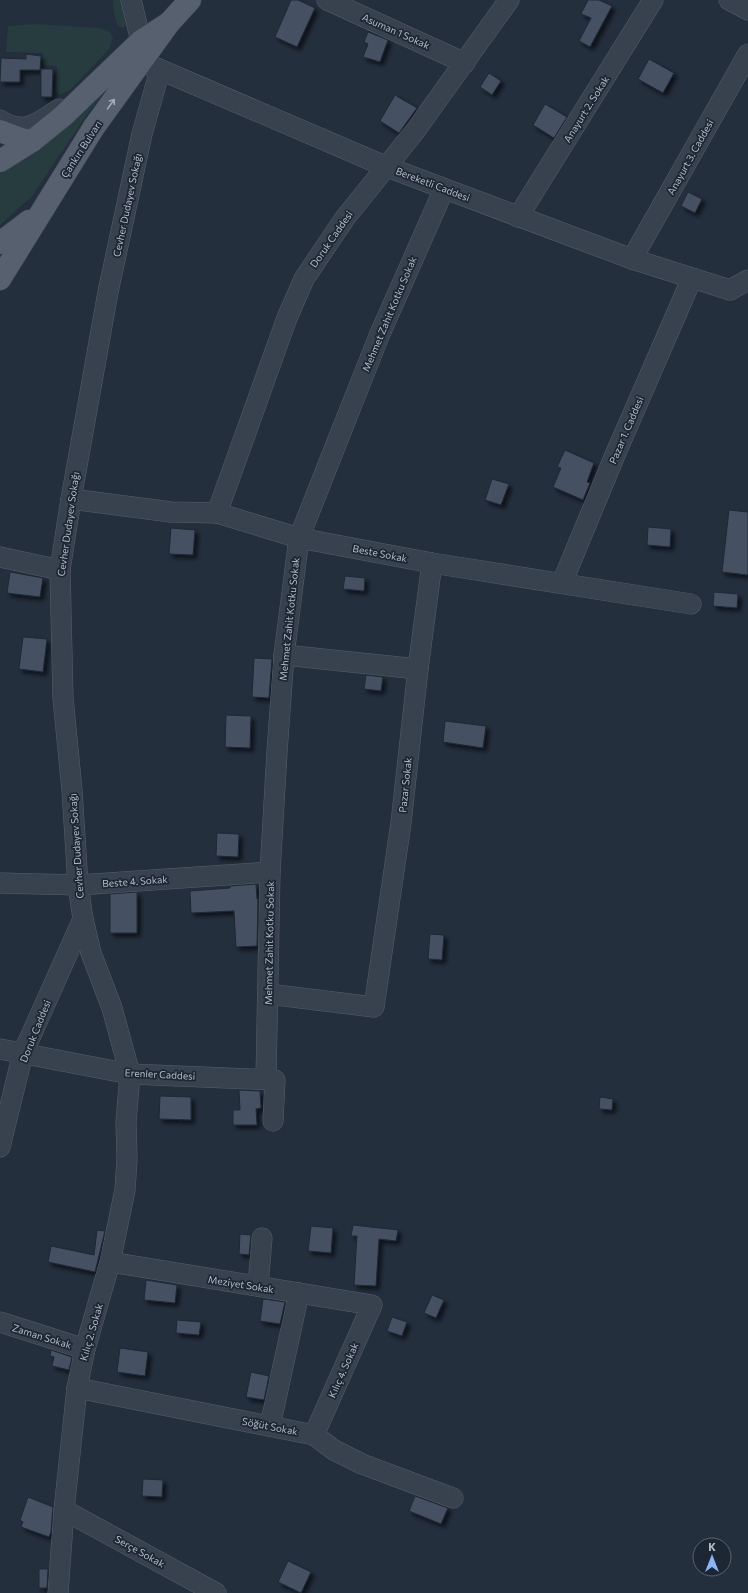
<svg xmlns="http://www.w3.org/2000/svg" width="748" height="1593" font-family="Commissioner,sans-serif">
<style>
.green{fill:#263c3f}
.building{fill:#455162;stroke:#1f2835;filter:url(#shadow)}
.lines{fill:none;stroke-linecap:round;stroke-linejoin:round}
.minor-casing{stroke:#565f6c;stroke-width:21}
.major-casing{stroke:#414a57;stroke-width:23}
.minor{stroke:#38414e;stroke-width:20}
.major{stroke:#56606e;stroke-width:22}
.oneway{stroke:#a1aab7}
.labels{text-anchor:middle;stroke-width:3.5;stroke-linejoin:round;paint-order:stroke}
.street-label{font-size:10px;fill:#b4bcc9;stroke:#1d2633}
</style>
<defs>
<filter id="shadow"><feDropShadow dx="3.5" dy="3.5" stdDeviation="2" flood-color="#0009"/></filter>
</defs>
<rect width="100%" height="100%" fill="#242f3e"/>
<g class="green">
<path d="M113,0h10l3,25 -3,3 -5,-2c-3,-8 -5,-17 -5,-26z"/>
<path d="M35,24l62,4 12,3 4,7 -4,11 -38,40 -11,6 -4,-4 1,-25 -15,-1 1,-12 -37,-1 2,-26z"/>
<path d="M130,61l-42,52 -56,83 -32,29v-53z"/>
</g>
<g class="building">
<path d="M291,0h7l17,8 -18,39 -22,-10z"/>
<path d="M588,0h11l13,6 -22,41 -11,-6 12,-23 -10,-4z"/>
<path d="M368,32l20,8 -8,22 -17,-5 5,-13 -4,-2z"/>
<path d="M26,54l15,2 -1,14h-20v12h-20l1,-24 25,1z"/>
<path d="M649,59l25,14 -11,20 -25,-14z"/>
<path d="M41,69h12l-1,28h-11z"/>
<path d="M489,73l12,8 -9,14 -12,-8z"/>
<path d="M395,95l22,13 -18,25 -19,-12z"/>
<path d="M545,104l22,13 -13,21 -21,-13z"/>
<path d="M688,192l14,7 -7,14 -14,-7z"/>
<path d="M565,450l29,13 -7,19 3,1 -7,17 -30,-13 8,-19 -4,-1z"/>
<path d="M492,479l17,5 -8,21 -16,-5z"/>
<path d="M729,510l19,2v63l-26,-3z"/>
<path d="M648,527l23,2 -1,18 -23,-2z"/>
<path d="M171,528l24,2 -2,25 -24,-1z"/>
<path d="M10,572l33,6 -3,19 -33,-4z"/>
<path d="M345,576l20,2 -1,13 -21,-2z"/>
<path d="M714,592l24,2 -1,14 -24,-2z"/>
<path d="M23,637l24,2 -4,33 -24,-3z"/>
<path d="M254,658l18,1 -3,39 -17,-1z"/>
<path d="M366,675l17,2 -2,14 -17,-2z"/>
<path d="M226,715l25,1 -1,32 -25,-1z"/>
<path d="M445,721l41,5 -3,22 -40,-6z"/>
<path d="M217,833l22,1 -1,23 -22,-1z"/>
<path d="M256,884l1,15h1l-1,47 -21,1 -2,-36 -43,2 -1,-22 40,-3v-2z"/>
<path d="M137,892v41h-27v-39z"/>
<path d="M430,934l14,1 -2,25 -14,-1z"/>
<path d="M239,1090l21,1 1,17 -5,1 1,16h-24v-15h7z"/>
<path d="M160,1096l31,1v23l-32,-1z"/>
<path d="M600,1097l13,2 -1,11 -13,-1z"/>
<path d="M353,1225l45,5 -2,11 -17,-2 -3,47 -22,-1 3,-49h-6z"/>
<path d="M311,1226l22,2 -2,25 -23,-2z"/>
<path d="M97,1230l8,1 -10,41 -47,-10 3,-16 43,9z"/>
<path d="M240,1234l11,1 -2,20 -10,-1z"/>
<path d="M146,1280l31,5 -2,18 -31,-3z"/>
<path d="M432,1295l12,5 -8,18 -12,-5z"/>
<path d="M263,1299l22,3 -5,22 -20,-3z"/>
<path d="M392,1317l15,5 -5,14 -15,-5z"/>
<path d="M177,1320l24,2 -2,13 -23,-2z"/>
<path d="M120,1348l28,4 -3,24 -28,-4z"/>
<path d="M51,1350l21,7 -3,13 -17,-4 2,-9 -4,-1z"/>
<path d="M251,1372l18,4 -5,24 -18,-3z"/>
<path d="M143,1479l20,1 -1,17 -20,-1z"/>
<path d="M415,1496l33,12 -7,16 -32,-13z"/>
<path d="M28,1497l25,10 -2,25 -2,5 -28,-10 2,-5 -3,-2z"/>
<path d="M288,1561l23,11 -10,21 -23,-11z"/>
<path d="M39,1569h9l-1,19h-8z"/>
</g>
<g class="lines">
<g class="minor-casing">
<g id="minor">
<path d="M131,0l10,41"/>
<path d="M327,0l138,63"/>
<path d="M729,0l19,10"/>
<path d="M147,64l240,103 245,92 98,31 18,-10"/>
<path d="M0,120c25,16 37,3 59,-11"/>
<path d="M518,217l135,-217"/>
<path d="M632,259l116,-205"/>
<path d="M71,499l100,13 46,1 82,25 133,25 259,41"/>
<path d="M217,513l70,-195 17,-39 41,-61 70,-87 94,-131"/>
<path d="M0,557l60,13"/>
<path d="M562,583l53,-128 77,-177"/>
<path d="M284,655l134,14"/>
<path d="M0,883l78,2 192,-13"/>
<path d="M268,994l106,13 27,-184 17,-154 14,-106"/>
<path d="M0,1049l130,25 145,6 -2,41"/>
<path d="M266,1079l4,-207 7,-120 7,-97 15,-117 80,-202 65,-147"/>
<path d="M0,1147l23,-94 60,-134"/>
<path d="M110,1262l262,43 -58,130"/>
<path d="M258,1286l4,-48"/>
<path d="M0,1322l85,27"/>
<path d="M77,1388l237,47 20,15 28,14 91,34"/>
<path d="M270,1426l29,-133"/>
<path d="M64,1510l152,83"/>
<path d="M58,1593l6,-83 13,-122 8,-39 25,-87 15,-72 2,-31 -1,-37 4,-48 -18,-66 -21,-55 -8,-34 -5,-34 -6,-95 -9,-92 -3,-128 11,-71 37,-207 34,-158 18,-64"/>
</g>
</g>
<g class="major-casing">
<g id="major">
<path d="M169,23l21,-23"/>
<path d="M0,131l21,8 11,2"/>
<path d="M0,161l32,-20 31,-25 78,-75 28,-18 -75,104 -94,152"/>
<path d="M0,243l29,-22"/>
</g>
</g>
<use href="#minor" class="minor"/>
<use href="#major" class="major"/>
</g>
<defs><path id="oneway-shaft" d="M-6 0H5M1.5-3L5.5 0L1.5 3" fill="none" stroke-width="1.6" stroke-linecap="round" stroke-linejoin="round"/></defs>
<use class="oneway" href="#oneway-shaft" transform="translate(111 104) rotate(-54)"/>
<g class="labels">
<g class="street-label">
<text transform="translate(396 31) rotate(24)" y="4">Asuman 1 Sokak</text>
<text transform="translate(586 109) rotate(-58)" y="4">Anayurt 2. Sokak</text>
<text transform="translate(81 149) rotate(-57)" y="4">Çankırı Bulvarı</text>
<text transform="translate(690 157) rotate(-61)" y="4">Anayurt 3. Caddesi</text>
<text transform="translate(433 184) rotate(21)" y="4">Bereketli Caddesi</text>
<text transform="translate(127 205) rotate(-78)" y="4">Cevher Dudayev Sokağı</text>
<text transform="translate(331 239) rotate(-55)" y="4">Doruk Caddesi</text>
<text transform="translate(389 314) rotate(-67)" y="4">Mehmet Zahit Kotku Sokak</text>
<text transform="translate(626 430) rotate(-67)" y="4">Pazar 1. Caddesi</text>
<text transform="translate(68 524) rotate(-82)" y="4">Cevher Dudayev Sokağı</text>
<text transform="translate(380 553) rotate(11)" y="4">Beste Sokak</text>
<text transform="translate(289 619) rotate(-84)" y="4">Mehmet Zahit Kotku Sokak</text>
<text transform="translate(405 785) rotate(-84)" y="4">Pazar Sokak</text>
<text transform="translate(76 846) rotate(-94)" y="4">Cevher Dudayev Sokağı</text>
<text transform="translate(135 881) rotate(-4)" y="4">Beste 4. Sokak</text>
<text transform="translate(269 943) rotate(-89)" y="4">Mehmet Zahit Kotku Sokak</text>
<text transform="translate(35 1031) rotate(-68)" y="4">Doruk Caddesi</text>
<text transform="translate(160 1074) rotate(3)" y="4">Erenler Caddesi</text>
<text transform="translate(241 1284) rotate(9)" y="4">Meziyet Sokak</text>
<text transform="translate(91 1332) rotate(-74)" y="4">Kılıç 2. Sokak</text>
<text transform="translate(42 1336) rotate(17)" y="4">Zaman Sokak</text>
<text transform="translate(343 1370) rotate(-66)" y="4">Kılıç 4. Sokak</text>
<text transform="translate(270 1426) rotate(11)" y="4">Söğüt Sokak</text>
<text transform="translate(140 1551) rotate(29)" y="4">Serçe Sokak</text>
</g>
</g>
<g transform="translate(712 1557)"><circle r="19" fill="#1d2633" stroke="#59626f"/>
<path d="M0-3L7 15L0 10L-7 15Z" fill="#8ab4f8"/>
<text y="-6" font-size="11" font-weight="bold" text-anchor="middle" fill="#b4bcc9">K</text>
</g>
</svg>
